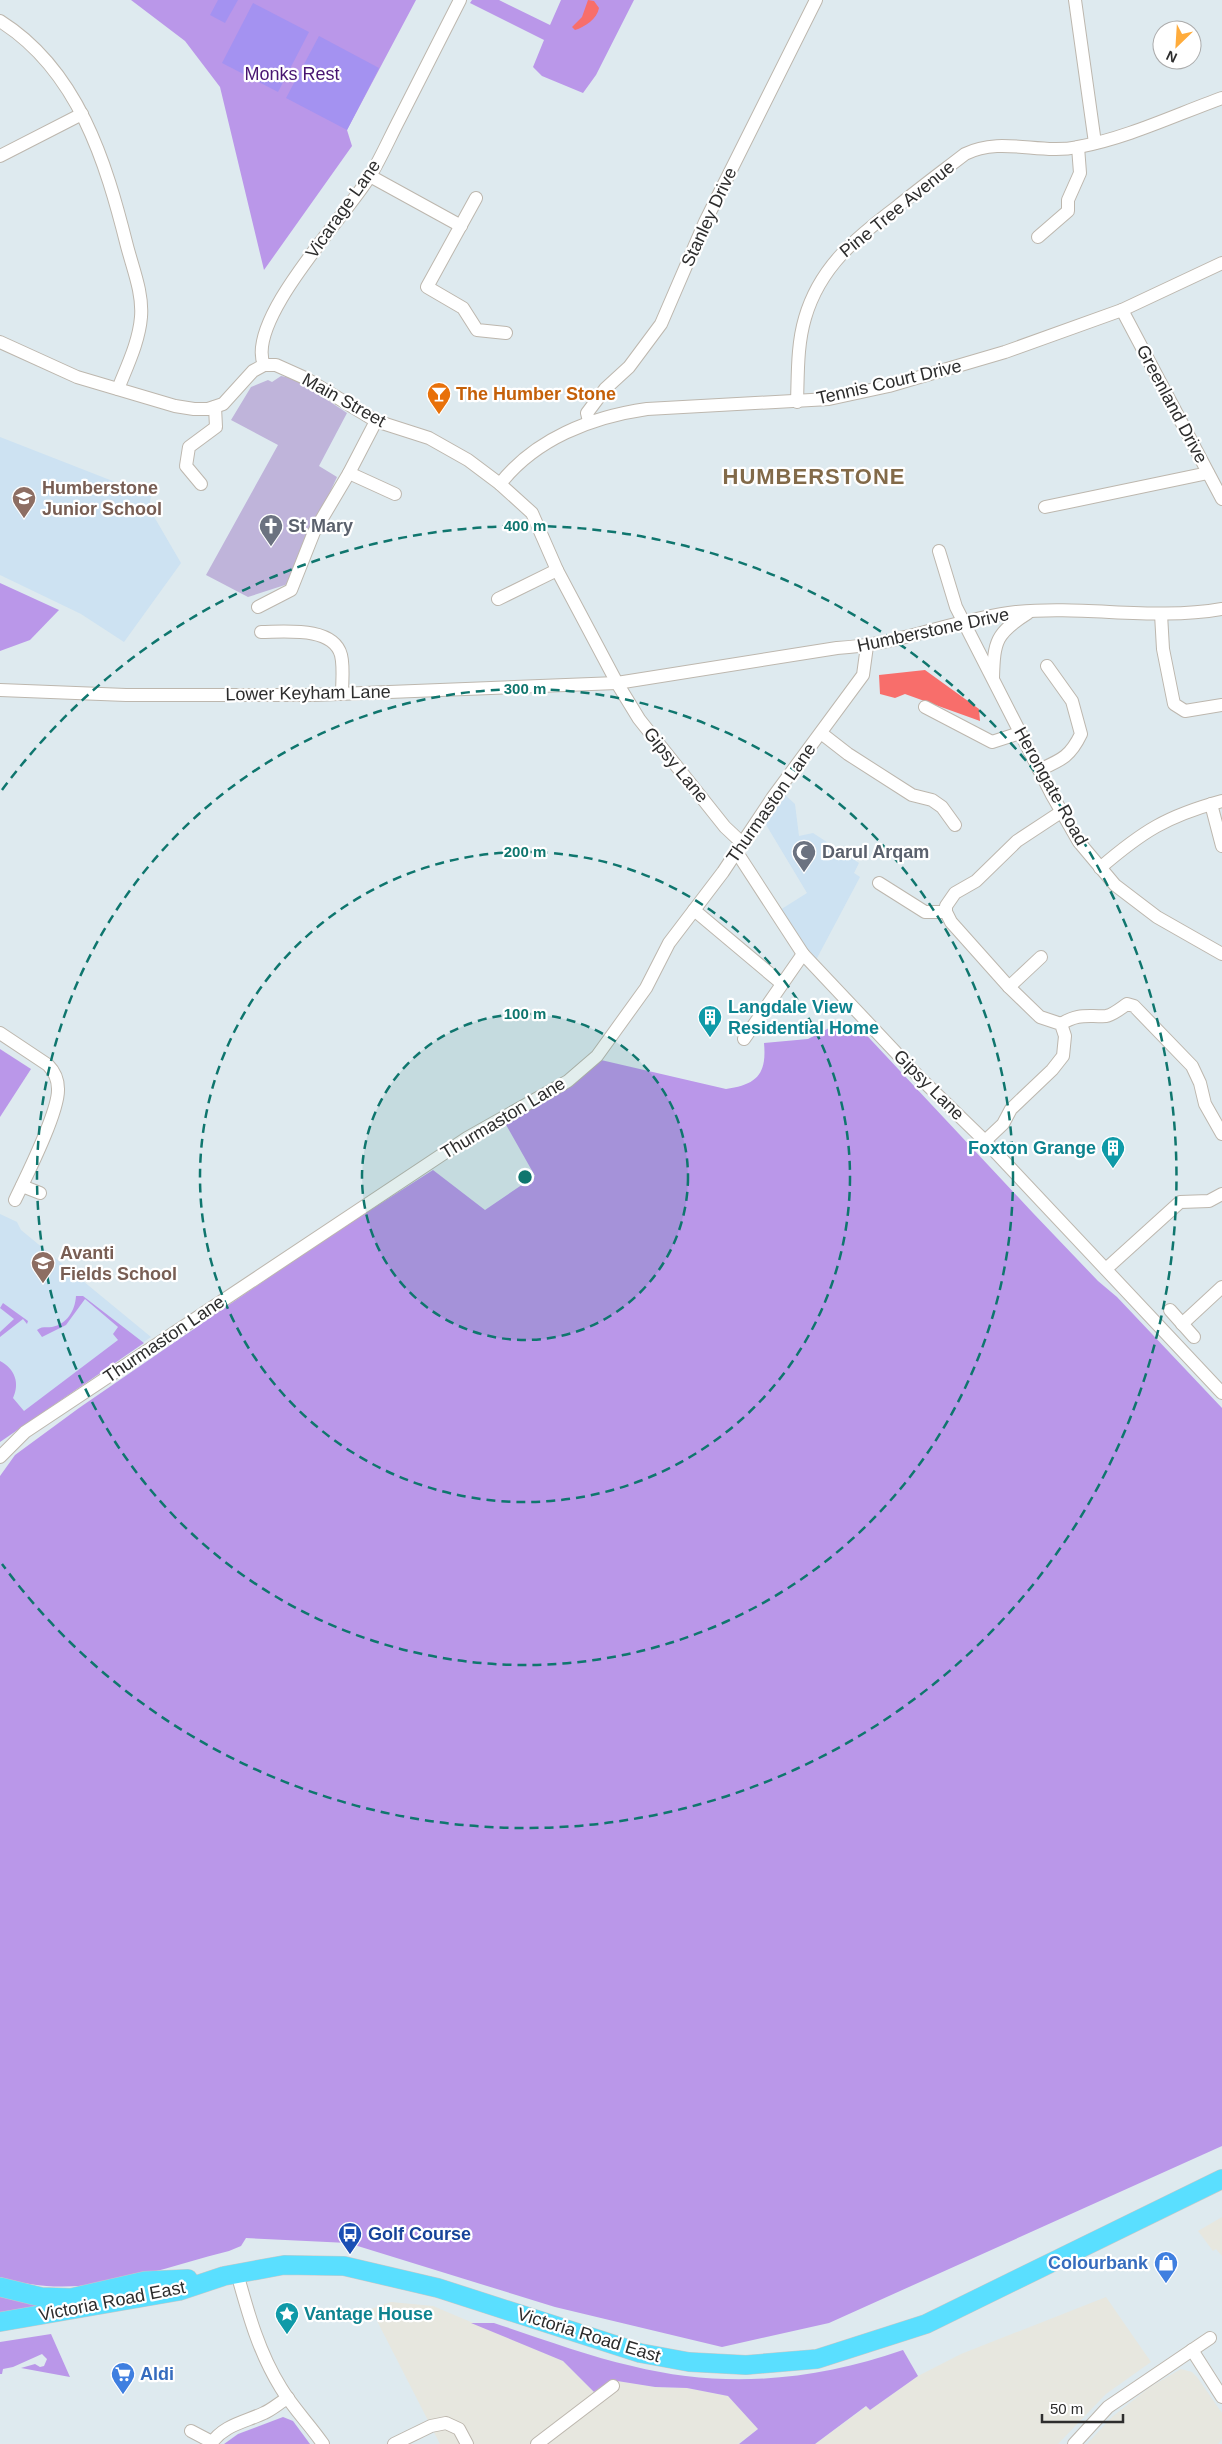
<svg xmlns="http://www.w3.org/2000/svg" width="1222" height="2444" font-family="Helvetica,sans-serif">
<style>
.industrial{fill:#e7e7df}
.education{fill:#cde2f2}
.green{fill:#ba97e9}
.cemetery{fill:#bfb4da}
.pitch{fill:#a492f1}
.water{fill:#f86e6b}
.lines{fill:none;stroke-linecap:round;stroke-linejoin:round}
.minor-casing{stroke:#bdb7ae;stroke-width:14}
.highway-casing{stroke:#c8c8c8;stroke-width:20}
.minor{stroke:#fff;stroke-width:12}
.highway{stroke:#5adfff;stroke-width:19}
.ring{fill:none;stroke:#0f766e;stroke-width:2.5;stroke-dasharray:9 6}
.labels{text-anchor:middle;stroke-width:4.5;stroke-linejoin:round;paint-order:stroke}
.park-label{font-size:18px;fill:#481571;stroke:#fff}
.street-label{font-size:18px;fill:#2d2d2d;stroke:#fff}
.food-label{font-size:18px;font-weight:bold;fill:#c56008;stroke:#fff;text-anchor:start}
.education-label{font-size:18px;font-weight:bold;fill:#785e54;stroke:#fff;text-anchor:start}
.worship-label{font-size:18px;font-weight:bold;fill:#5b616d;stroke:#fff;text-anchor:start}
.culture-label{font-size:18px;font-weight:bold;fill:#0d838f;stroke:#fff;text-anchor:start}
.transit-label{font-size:18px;font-weight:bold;fill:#164399;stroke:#fff;text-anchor:start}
.shop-label{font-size:18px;font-weight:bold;fill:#366cbe;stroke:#fff;text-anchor:end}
.district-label{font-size:22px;font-weight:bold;letter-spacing:1px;fill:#826a49;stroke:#fff}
.centre{fill:#0f766e;stroke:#fff;stroke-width:2.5}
.ring-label{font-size:15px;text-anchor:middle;font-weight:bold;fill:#0f766e;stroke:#fff;stroke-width:4.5;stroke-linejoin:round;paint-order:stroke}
</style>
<rect width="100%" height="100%" fill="#deeaef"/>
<g class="industrial">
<path d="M1222,2217v39l-6,-7 -3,2 -15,-20z"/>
<path d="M1106,2297l45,65 -45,32 -48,50h-243l52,-38 3,4 48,-34 43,-22z"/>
<path d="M391,2302l42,4 130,55 31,31 17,-12 44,7 32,1 41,8 30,33 -20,15h-298l-69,-135z"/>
<path d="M1181,2369l11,3 5,5 25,36v26l-4,5h-131l25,-27 38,-30z"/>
</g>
<g class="education">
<path d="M0,437l151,59 -2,12 32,55 -57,79 -43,-28 -81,-39z"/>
<path d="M785,795l10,9 4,32 14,-3 46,30 -5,10 6,4 -44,83 -15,-17 -21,-33 27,-17 -42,-70z"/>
<path d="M0,1214l17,8 4,8 130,107 -151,105z"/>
</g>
<g class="green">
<path d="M131,0h285l-69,130 5,16 -88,124 -44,-183 -35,-46z"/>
<path d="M472,0h27l51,25 11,-25h73l-38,75 -13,18 -41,-17 -9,-9 11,-27 -74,-37z"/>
<path d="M0,583l59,27 -29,30 -30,11z"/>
<path d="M857,1025l176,188 65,68 19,16 105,111v738l-393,177 -107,24 -167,-40 -207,-64 -102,-5 -5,8 -12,5c-77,19 -149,52 -229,26v-801l15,-21 64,-47 243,-167 111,-71 52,40 50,-34 -30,-53 96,-63 125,29c30,-4 41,-14 38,-46l44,-4 23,-12 9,7z"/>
<path d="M0,1049l31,20 -31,48z"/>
<path d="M76,1296h7l61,47 -144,99v-81c15,8 20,22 13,37l11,13 94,-71 -5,-6 5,-7 -33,-28 -19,26 -24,12 -5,-7c5,-4 9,-2 15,-3 15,-3 23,-16 24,-31z"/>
<path d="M3,1303l25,18 -1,3 -4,-5 -23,18v-5l14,-13 -14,-11z"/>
<path d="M0,2295l47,10 -47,10z"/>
<path d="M471,2323h23c46,15 91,32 138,43 92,23 182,15 271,-16l15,26 -48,34 -4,-4 -51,38h-76l19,-15 -30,-33 -41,-8 -32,-1 -44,-7 -17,12 -31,-31z"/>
<path d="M51,2334l19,43 -49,-9 14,-4 5,3 4,-1 3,-7 -5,-5 -29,13 -10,2 -1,5h-2v-32z"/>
<path d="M283,2417l10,4 17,23h-86l14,-10z"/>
</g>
<path class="cemetery" d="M281,376l15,3 51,34 -28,53 18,11 -49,107 -40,13 -42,-22 72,-130 -47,-25 20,-33 17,-7 4,2z"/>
<g class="pitch">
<path d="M218,0h20l-13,23 -15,-8z"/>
<path d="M253,3l56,29 -31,60 -56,-29z"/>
<path d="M319,36l60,32 -32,62 -61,-32z"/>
</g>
<g class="water">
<path d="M588,0l6,1 5,7c-2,11 -14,19 -24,22l-3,-3 10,-10z"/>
<path d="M925,670l54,39 1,12 -75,-27 -10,4 -15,-4 -1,-19z"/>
</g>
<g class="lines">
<g class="minor-casing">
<g id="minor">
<path d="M1075,0l20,143"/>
<path d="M0,21c78,49 106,141 127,225 6,23 16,47 14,71 -2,25 -14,49 -23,72"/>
<path d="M0,156l82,-42"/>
<path d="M370,176l91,50"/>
<path d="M476,198l-49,89 36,21 14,22 29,3"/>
<path d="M1038,237l30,-26v-11l12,-27 -2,-26"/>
<path d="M1122,310l100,189"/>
<path d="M0,342l77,35 98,29 19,3h14l15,-5 30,-33 11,-6h12l29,13 71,43 53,17 39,22 32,24 32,29 25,57 60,113 22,36 86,108 16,15"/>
<path d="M264,365c-19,-45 82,-149 106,-189 11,-18 20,-39 30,-58 20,-39 40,-79 60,-118"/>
<path d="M797,402c1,-28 0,-57 8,-84 15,-52 52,-81 93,-112 22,-18 45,-35 67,-52 36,-18 75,1 113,-7 49,-9 97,-32 144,-49"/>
<path d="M589,421l-2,-8 18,-24 24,-22 32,-43 44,-102 111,-222"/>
<path d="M349,473l46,21"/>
<path d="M201,484l-15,-18 3,-19 27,-20 -1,-20"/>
<path d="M500,484c35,-45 91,-67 147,-75l182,-10 60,-13 116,-34 117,-42 100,-47"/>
<path d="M1045,507l163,-34"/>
<path d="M939,551l17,56 96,188 27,47 36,43 42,32 65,37"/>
<path d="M498,599l59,-29"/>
<path d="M258,607l33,-17 23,-58 35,-59 27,-52"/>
<path d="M1161,614l2,35 11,55 11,7 37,-6"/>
<path d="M261,632c23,0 72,-6 80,23 3,12 1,27 1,39"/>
<path d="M993,678c1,-37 3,-45 35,-65"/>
<path d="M0,690l126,5h187l304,-12 220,-35c62,-3 118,-29 179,-36 69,-7 138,9 206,-3"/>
<path d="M925,707l67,35 28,-9"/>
<path d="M821,733l27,21 64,41 20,5 10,7 13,18"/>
<path d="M1039,770c22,-10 31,-13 42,-36l-9,-33 -25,-35"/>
<path d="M1211,804l11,42"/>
<path d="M736,851l67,103 116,123 66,64 237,252"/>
<path d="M1100,868c43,-37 67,-52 122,-67"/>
<path d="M879,883l46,29h21v-6l9,-13 21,-12 41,-40 44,-29"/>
<path d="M694,910l87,73"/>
<path d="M946,912l5,10 58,65 31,30 21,7 4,12 -2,20 -11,14 -41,39 -8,15 -18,17"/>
<path d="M1009,987l32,-30"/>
<path d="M1061,1024c18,-11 26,-7 45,-8 7,-1 15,-8 21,-12l7,2 58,60 8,17 5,21 17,30"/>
<path d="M0,1033l48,32c6,6 10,14 10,24 1,23 -32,88 -43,111"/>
<path d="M744,1039l59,-85"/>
<path d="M22,1186l18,7"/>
<path d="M1106,1269l74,-67 29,-1 13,-7"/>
<path d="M1170,1310l24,27"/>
<path d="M1182,1324l40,-37"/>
<path d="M0,1457l25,-25 442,-294 101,-57 29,-25 49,-68 23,-45 54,-71 50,-75 90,-122 4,-29"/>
<path d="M237,2273c11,40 22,80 44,115 12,20 29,37 42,56"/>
<path d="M1192,2350l30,47"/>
<path d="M191,2431l21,11"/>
<path d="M211,2444c12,-19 34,-22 53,-31 9,-4 16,-11 24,-15"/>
<path d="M394,2444l37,-18 15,-3 13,6 8,15"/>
<path d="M537,2444l76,-58"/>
<path d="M1074,2444l34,-37 102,-69"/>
</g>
</g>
<g class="highway-casing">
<g id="highway">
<path d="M0,2287l41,10 30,1 74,-17 43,-2"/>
<path d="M0,2322l179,-31 45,-15 60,-11 60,1 94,22 202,65 49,9 57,3 71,-6 109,-35 296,-145"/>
</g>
</g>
<use href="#minor" class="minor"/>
<use href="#highway" class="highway"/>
</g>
<circle cx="525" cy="1177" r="163" fill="#0f766e" fill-opacity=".12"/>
<g class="ring">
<circle cx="525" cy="1177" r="163"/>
<circle cx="525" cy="1177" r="325"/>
<circle cx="525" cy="1177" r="488"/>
<path d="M2 790A651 651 0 1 1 2 1564"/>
</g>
<defs>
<g id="bar-pin" transform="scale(1.25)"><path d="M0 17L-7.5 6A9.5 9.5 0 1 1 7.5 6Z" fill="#e8710a" stroke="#fff"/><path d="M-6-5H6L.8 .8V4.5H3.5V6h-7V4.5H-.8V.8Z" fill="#fff"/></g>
<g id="school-pin" transform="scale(1.25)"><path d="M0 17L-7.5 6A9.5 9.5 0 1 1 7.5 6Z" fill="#8d6e63" stroke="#fff"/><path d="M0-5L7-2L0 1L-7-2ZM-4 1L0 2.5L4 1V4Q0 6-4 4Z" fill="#fff"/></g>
<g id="church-pin" transform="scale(1.25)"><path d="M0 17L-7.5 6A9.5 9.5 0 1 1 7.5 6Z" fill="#6b7280" stroke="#fff"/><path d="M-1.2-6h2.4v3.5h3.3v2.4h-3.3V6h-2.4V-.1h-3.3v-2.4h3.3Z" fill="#fff"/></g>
<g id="mosque-pin" transform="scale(1.25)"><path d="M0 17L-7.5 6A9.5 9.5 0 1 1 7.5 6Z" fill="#6b7280" stroke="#fff"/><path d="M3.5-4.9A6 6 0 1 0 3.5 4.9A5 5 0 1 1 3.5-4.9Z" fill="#fff"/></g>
<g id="building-pin" transform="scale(1.25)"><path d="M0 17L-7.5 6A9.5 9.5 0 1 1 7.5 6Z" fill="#0f9aa8" stroke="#fff"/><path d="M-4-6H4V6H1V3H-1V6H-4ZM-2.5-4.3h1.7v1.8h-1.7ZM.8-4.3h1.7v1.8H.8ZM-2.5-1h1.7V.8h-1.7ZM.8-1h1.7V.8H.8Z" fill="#fff"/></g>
<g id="bus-pin" transform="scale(1.25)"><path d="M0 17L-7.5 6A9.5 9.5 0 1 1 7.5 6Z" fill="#1a4fb4" stroke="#fff"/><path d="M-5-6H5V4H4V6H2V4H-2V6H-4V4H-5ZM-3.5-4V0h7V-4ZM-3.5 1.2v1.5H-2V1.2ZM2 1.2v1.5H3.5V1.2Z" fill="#fff"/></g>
<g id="shop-pin" transform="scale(1.25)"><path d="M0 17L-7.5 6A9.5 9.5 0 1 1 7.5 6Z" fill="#3f7fe0" stroke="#fff"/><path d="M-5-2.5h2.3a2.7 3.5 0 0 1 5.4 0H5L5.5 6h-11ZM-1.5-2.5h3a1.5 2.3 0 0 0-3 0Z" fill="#fff"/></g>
<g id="sight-pin" transform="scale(1.25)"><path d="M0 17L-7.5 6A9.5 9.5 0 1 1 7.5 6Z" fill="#0f9aa8" stroke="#fff"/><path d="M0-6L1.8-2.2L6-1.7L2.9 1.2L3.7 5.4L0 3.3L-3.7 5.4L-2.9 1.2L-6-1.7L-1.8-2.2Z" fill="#fff"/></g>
<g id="supermarket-pin" transform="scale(1.25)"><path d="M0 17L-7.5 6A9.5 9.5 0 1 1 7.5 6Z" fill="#3f7fe0" stroke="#fff"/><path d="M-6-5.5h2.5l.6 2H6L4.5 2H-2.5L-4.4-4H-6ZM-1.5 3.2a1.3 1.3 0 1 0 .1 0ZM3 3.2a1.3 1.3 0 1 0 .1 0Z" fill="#fff"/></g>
</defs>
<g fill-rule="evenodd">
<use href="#bar-pin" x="439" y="394"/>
<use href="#school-pin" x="24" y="498"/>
<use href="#church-pin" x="271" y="526"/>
<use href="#mosque-pin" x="804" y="852"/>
<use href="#building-pin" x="710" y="1017"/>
<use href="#building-pin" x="1113" y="1148"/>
<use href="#school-pin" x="43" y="1263"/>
<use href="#bus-pin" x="350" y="2234"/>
<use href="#shop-pin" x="1166" y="2263"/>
<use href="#sight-pin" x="287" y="2314"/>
<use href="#supermarket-pin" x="123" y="2374"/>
</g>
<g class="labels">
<g class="park-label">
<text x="292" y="80">Monks Rest</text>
</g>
<g class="street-label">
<text transform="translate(343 209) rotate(-55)" y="6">Vicarage Lane</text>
<text transform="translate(897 209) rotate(-39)" y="6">Pine Tree Avenue</text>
<text transform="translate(709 217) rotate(-65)" y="6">Stanley Drive</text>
<text transform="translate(889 382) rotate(-13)" y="6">Tennis Court Drive</text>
<text transform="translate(344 400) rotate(29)" y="6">Main Street</text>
<text transform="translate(1172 404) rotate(62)" y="6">Greenland Drive</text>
<text transform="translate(933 630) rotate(-12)" y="6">Humberstone Drive</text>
<text transform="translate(308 693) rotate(-1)" y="6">Lower Keyham Lane</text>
<text transform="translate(676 765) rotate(51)" y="6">Gipsy Lane</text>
<text transform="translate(1051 786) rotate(61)" y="6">Herongate Road</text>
<text transform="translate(771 803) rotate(-55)" y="6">Thurmaston Lane</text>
<text transform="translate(929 1085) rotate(45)" y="6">Gipsy Lane</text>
<text transform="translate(503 1118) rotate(-31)" y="6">Thurmaston Lane</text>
<text transform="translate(164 1339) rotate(-34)" y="6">Thurmaston Lane</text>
<text transform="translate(112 2301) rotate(-11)" y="6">Victoria Road East</text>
<text transform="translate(589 2335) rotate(17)" y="6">Victoria Road East</text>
</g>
<g class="food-label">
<text x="456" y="400">The Humber Stone</text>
</g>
<g class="education-label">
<text x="42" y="494">Humberstone<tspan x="42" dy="21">Junior School</tspan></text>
<text x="60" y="1259">Avanti<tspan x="60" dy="21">Fields School</tspan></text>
</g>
<g class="worship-label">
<text x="288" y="532">St Mary</text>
<text x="822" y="858">Darul Arqam</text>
</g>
<g class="culture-label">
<text x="728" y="1013">Langdale View<tspan x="728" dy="21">Residential Home</tspan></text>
<text x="1096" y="1154" text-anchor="end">Foxton Grange</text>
<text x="304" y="2320">Vantage House</text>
</g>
<g class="transit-label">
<text x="368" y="2240">Golf Course</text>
</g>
<g class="shop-label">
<text x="1148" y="2269">Colourbank</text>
<text x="140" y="2380" text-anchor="start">Aldi</text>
</g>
<g class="district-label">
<text x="814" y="484">HUMBERSTONE</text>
</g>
</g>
<circle cx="525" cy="1177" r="8" class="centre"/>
<g class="ring-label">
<text x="525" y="531">400 m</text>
<text x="525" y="694">300 m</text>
<text x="525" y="857">200 m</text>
<text x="525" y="1019">100 m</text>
</g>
<g transform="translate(1177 45) rotate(205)"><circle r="24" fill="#ffffff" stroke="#ababab"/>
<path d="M0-4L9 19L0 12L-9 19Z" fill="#ffac3c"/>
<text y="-8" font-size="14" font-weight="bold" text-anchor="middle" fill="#2d2d2d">N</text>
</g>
<path d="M1042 2414v8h81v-8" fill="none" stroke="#2d2d2d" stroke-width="2.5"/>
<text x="1050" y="2414" font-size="15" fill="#2d2d2d" stroke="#ffffff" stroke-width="4" paint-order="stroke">50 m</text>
</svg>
